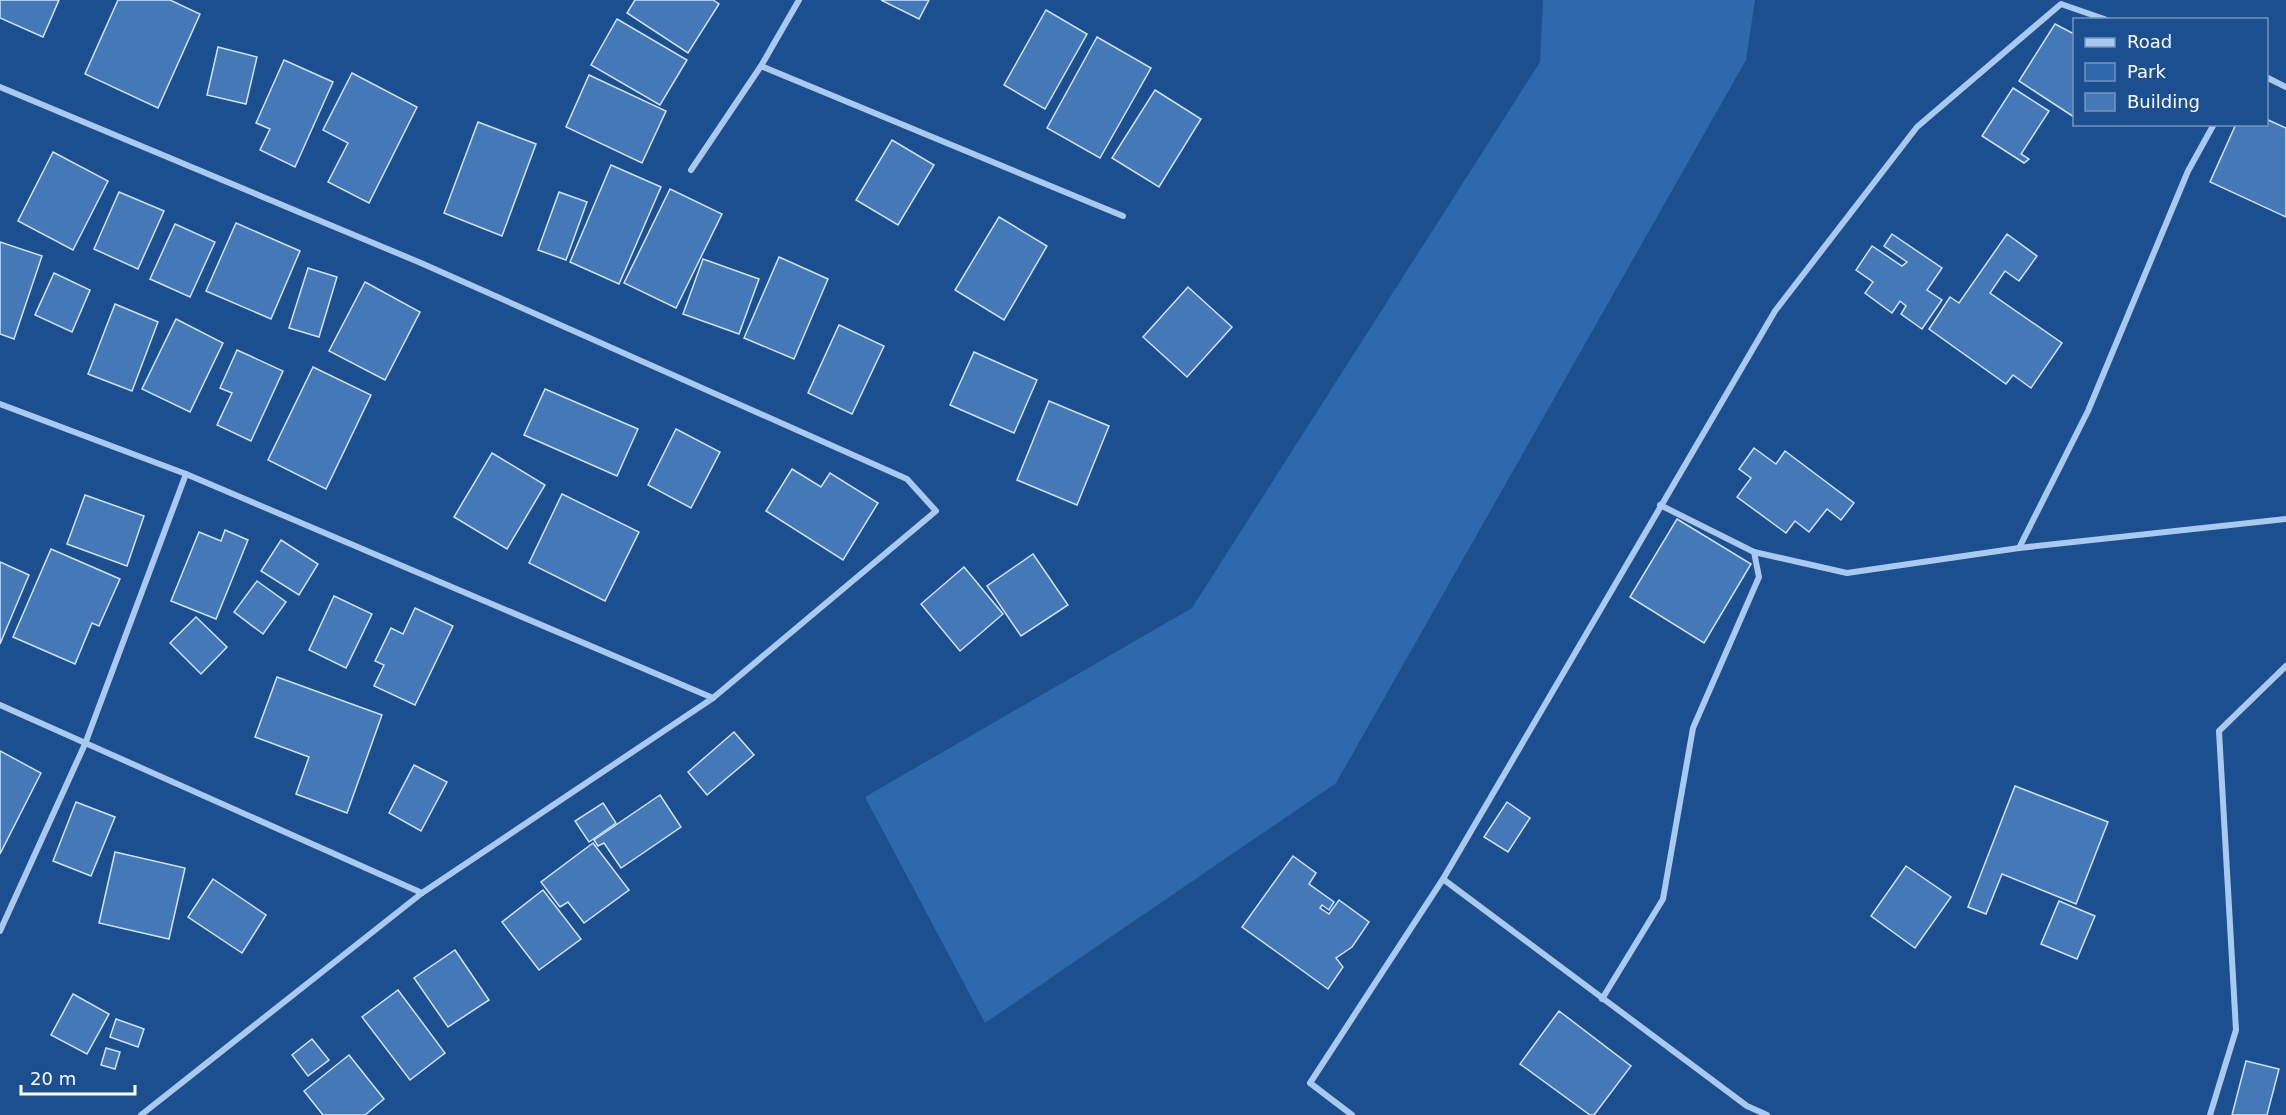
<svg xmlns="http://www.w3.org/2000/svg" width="2286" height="1115" font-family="'DejaVu Sans',sans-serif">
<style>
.green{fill:#2e69ad}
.building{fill:#4478b7;stroke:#cfe3fa;stroke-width:1.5}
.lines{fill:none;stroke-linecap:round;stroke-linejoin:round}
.street{stroke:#a9c9ee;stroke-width:6}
</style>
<rect width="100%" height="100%" fill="#1b4f8f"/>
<path class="green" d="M1543,0h212l-9,60 -410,723 -351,240 -120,-226 327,-189 348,-546z"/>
<g class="building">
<path d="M0,0h59l-16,37 -43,-19z"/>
<path d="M118,0h52l30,14 -42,94 -73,-34z"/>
<path d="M635,0h78l6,4 -31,49 -61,-40z"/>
<path d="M881,0h48l-10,19z"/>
<path d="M1046,10l41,24 -42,75 -41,-24z"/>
<path d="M617,19l70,41 -27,45 -69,-40z"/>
<path d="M2055,24l19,10v83l-55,-36z"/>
<path d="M1097,37l54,31 -51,90 -53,-30z"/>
<path d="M218,47l39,10 -11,47 -39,-9z"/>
<path d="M284,60l49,22 -38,85 -35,-17 10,-21 -14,-6z"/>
<path d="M352,73l65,34 -48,96 -41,-21 20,-39 -25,-13z"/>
<path d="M589,75l77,36 -24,52 -76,-36z"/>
<path d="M2013,88l36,23 -28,43 8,5 -5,4 -42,-27z"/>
<path d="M1155,90l46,29 -42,68 -47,-29z"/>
<path d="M2266,119l20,9v89l-76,-35 26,-58h30z"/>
<path d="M478,122l58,22 -34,92 -58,-23z"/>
<path d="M892,140l42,25 -36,60 -42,-25z"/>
<path d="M53,152l55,29 -35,69 -55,-29z"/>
<path d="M611,165l50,22 -42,97 -49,-22z"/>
<path d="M670,189l52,25 -46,94 -52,-25z"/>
<path d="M119,192l45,19 -26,58 -44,-20z"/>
<path d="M559,192l28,10 -21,58 -28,-10z"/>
<path d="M999,217l48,29 -43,74 -49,-30z"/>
<path d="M236,223l64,28 -29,68 -65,-28z"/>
<path d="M175,224l40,18 -25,55 -40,-18z"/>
<path d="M1892,234l50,34 -15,22 15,10 -20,29 -21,-15 5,-8 -6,-5 -8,12 -27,-20 8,-11 -17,-12 16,-24 30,20 5,-4 -23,-16z"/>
<path d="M2007,234l30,22 -18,25 -14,-10 -15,22 72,50 -31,45 -18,-13 -7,9 -77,-55 21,-32 9,6z"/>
<path d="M0,242l42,14 -28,83 -14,-5z"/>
<path d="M779,257l49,22 -34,80 -50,-21z"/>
<path d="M703,259l56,20 -20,55 -56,-20z"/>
<path d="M308,268l29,9 -18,60 -30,-9z"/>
<path d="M54,273l36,17 -18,42 -37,-17z"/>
<path d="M365,282l55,30 -35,68 -56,-29z"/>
<path d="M1188,287l44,40 -45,50 -44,-40z"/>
<path d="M115,304l43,18 -26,69 -44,-17z"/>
<path d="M176,319l47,24 -33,69 -48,-23z"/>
<path d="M839,325l45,21 -32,68 -44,-21z"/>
<path d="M237,350l46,21 -32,70 -34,-16 15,-32 -12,-5z"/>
<path d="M974,352l63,28 -23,53 -64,-28z"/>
<path d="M313,367l58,28 -45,94 -58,-29z"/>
<path d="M545,389l93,40 -21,47 -93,-41z"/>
<path d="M1049,401l60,25 -32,79 -60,-25z"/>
<path d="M676,429l44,23 -29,56 -43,-23z"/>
<path d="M1754,448l22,16 9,-13 69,52 -13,17 -14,-11 -18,23 -14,-11 -9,12 -49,-36 14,-19 -12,-9z"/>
<path d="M492,453l53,32 -38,64 -53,-32z"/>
<path d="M792,469l29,18 9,-14 48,30 -35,57 -77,-49z"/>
<path d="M562,494l77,38 -34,69 -76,-38z"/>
<path d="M85,495l59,21 -17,50 -60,-22z"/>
<path d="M1677,519l74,45 -47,79 -74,-46z"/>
<path d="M225,530l23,10 -32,79 -45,-18 28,-69 22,9z"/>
<path d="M281,540l37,24 -19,31 -38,-24z"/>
<path d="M51,549l69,30 -21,47 -7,-3 -17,41 -62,-27z"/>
<path d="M1033,554l35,51 -47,31 -34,-50z"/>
<path d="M0,562l29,13 -29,69z"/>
<path d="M964,567l39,47 -43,37 -39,-47z"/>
<path d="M257,581l29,21 -23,32 -29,-22z"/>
<path d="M334,596l38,18 -26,54 -37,-18z"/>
<path d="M415,608l38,18 -38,79 -41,-19 10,-21 -9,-4 16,-33 12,6z"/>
<path d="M196,617l31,30 -26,27 -31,-31z"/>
<path d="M277,677l105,38 -35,98 -51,-19 13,-37 -54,-20z"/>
<path d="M734,732l20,23 -47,40 -19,-23z"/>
<path d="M0,751l41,22 -41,81z"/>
<path d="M414,765l33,17 -26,49 -32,-18z"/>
<path d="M2015,786l93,36 -32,82 -74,-30 -16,40 -18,-7z"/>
<path d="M660,795l21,32 -60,41 -17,-25 -6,3 -4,-6z"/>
<path d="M76,802l39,15 -24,59 -38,-15z"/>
<path d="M1507,802l23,16 -22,34 -24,-15z"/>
<path d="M603,803l13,20 -27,19 -14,-21z"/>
<path d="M593,843l36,47 -45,33 -16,-21 -8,5 -19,-25z"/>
<path d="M115,852l70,16 -16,71 -70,-16z"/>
<path d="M1293,856l23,17 -7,11 25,18 -5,8 -7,-5 -2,3 9,6 10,-14 30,22 -17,25 -16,11 7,9 -15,22 -86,-62z"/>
<path d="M1906,866l45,31 -36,51 -44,-32z"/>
<path d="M213,879l53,36 -24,38 -54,-36z"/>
<path d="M543,890l38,49 -42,31 -37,-48z"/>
<path d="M2059,901l36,15 -18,43 -36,-15z"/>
<path d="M455,950l34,50 -41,27 -34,-49z"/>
<path d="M398,990l47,63 -35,27 -48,-63z"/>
<path d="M73,994l36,20 -22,40 -36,-19z"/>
<path d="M1559,1011l72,55 -37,49h-4l-70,-51z"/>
<path d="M116,1019l28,10 -6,18 -28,-10z"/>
<path d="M312,1039l17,21 -21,16 -16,-21z"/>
<path d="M106,1048l14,4 -5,17 -14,-4z"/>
<path d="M349,1055l35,44 -19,16h-42l-19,-24z"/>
<path d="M2246,1061l33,8 -12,46h-35z"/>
</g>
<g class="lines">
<g class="street">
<path d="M761,66l362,150"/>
<path d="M2266,77l20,10"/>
<path d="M0,87l421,176 486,216 29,32 -223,187 -527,-224 -186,-70"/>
<path d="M691,170l70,-104 38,-66"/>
<path d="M2019,548l69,-137 100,-240 26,-47"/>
<path d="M1754,552l93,21 172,-25 267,-29"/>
<path d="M0,705l422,188"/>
<path d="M1443,879l304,227 20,9"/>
<path d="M0,931l85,-187 101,-270"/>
<path d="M1602,999l61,-100 30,-171 66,-151 -5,-25 -94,-47"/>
<path d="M141,1115l281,-222 291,-195"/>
<path d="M1352,1115l-42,-32 133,-204 332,-568 142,-184 144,-123 46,16"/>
<path d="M2210,1115l26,-85 -17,-299 67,-65"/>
</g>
</g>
<rect x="2073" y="18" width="195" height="108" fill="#1b4f8f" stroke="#7695bc" stroke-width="1.5"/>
<rect x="2085" y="38" width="30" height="9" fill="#a9c9ee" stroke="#7695bc" stroke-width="1.5"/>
<text x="2127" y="48" font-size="18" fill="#ffffff">Road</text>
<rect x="2085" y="63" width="30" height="18" fill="#2e69ad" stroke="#7695bc" stroke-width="1.5"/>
<text x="2127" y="78" font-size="18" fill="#ffffff">Park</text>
<rect x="2085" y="93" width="30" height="18" fill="#4478b7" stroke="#7695bc" stroke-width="1.5"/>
<text x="2127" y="108" font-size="18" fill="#ffffff">Building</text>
<path d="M21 1085v9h114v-9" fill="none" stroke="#ffffff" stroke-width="3"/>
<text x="30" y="1085" font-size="18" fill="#ffffff" stroke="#1b4f8f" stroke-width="4.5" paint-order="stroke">20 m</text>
</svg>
